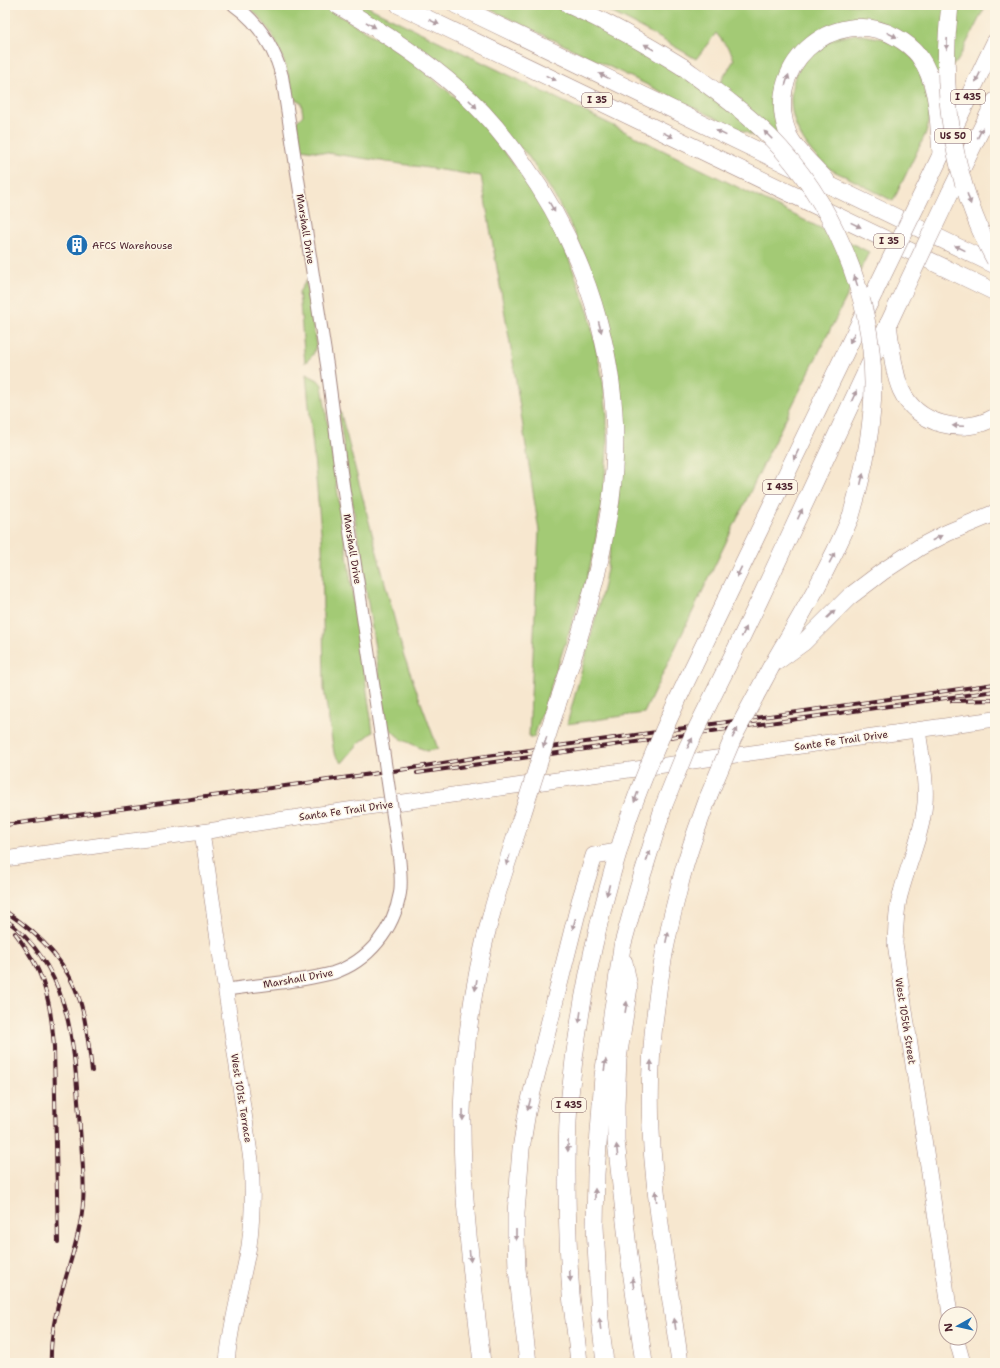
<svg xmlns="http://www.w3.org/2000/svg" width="1000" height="1368" font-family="'Shantell Sans',sans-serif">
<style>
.green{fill:#a3ca75;stroke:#767450}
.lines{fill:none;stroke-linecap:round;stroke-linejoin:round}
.minor-casing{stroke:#a0837d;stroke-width:14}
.major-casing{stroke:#a0837d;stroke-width:16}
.highway-casing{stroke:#a0837d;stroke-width:18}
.minor{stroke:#fff;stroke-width:12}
.major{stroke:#fff;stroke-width:15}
.highway{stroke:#fff;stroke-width:17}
.rail-casing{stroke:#4a1f2b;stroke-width:4}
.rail{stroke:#fcf5e5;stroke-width:2.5;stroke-dasharray:8;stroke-linecap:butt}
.minor-bridge-casing{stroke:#a0837d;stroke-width:14;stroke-linecap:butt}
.highway-bridge-casing{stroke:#a0837d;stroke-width:18;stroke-linecap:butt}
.minor-bridge{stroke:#fff;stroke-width:12}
.highway-bridge{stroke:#fff;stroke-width:17}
.oneway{fill:#ae9aa0}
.labels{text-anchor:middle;stroke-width:3;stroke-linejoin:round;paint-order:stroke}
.shield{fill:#fcf5e5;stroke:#7f5f63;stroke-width:1}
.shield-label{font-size:9px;font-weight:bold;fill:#4a1f2b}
.street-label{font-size:10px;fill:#4a1f2b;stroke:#fcf5e5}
.poi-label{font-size:10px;fill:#4a1f2b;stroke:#fcf5e5;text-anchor:start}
</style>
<rect width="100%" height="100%" fill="#fcf5e5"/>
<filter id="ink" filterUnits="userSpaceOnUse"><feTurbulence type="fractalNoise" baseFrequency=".025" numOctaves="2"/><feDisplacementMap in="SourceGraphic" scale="8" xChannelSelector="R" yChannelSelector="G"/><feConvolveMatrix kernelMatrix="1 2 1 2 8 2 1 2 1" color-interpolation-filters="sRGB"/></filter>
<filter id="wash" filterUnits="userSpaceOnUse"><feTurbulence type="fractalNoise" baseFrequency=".012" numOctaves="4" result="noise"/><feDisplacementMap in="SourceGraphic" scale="16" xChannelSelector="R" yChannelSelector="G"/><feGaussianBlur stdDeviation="0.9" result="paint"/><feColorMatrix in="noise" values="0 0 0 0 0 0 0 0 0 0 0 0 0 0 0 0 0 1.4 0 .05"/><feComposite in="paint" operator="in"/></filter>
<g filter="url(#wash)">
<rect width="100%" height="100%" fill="#f7e7cf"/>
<g class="green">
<path d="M246,5h76l83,50 72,61 52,68 36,64 24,66 14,67 4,34v35l-3,38 -10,63 -8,30 -52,156h-5l10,-206 -28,-182 -30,-173 -180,-27 -5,-27 7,-7 -2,-13 -8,-4c-6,-34 -18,-71 -47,-93z"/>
<path d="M350,5h14l252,122 253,125 -93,186 -132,275 -77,11 21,-77 16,-62 14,-78 -1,-136 -7,-39 -9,-33 -15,-40 -16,-35 -19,-34 -25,-37z"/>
<path d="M481,5h69l14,5 34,15 115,69 21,-34 -3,-8 -15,-19 -20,26c-33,-19 -66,-39 -101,-54h391l-29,57 -19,12 -70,-52 -81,43v81l-19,-3z"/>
<path d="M856,34l35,6 25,21 14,45 -1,16 -4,13 -32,66c-15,-8 -31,-16 -46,-24 -7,-3 -15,-6 -21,-11 -27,-23 -44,-57 -30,-92 5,-9 12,-20 20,-26 13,-8 26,-11 40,-14z"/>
<path d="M306,281l10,64 -3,10 -8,8 -6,-71z"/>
<path d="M306,374l12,6 4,5 51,347 -14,11 -17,20 -8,-10 -10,-64 -2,-147z"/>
<path d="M340,410l64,246 34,93 -11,2 -26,-12 -7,-6 -7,-7 -48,-311z"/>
</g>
</g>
<g filter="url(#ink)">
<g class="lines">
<g class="minor-casing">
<g id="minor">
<path d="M234,5c24,17 40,42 48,71l45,289 14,107 38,251"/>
<path d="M225,990c24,-4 49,-6 73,-10 12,-2 24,-4 35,-7 36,-12 61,-44 67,-80 2,-12 0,-25 -1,-37"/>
</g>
</g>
<g class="major-casing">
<g id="major">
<path d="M918,730c3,23 9,49 7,73 -3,31 -16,59 -24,89 -5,16 -5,34 -6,51l55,371"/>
<path d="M202,832l49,328c2,29 2,57 -2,86 -7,39 -19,77 -22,117"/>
<path d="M5,859l119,-17 78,-10 62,-10 300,-43 431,-60"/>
<path d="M956,1338l7,25"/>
</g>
</g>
<g class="highway-casing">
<g id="highway">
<path d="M337,5c43,25 84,51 121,84 25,21 46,47 65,74 69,96 104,217 88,336 -10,71 -31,139 -54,206"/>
<path d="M399,5l596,287"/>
<path d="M456,5l539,260"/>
<path d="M569,5c40,18 77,39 114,62"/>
<path d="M826,180c-12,-14 -29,-28 -37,-44 -29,-67 43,-134 107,-99 9,5 17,11 23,19 20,28 19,64 22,97"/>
<path d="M928,182l67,-140"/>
<path d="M950,193l45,-92"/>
<path d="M888,324c3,20 5,48 13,66 16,35 62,46 94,27"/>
<path d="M775,660c28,-47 55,-94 76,-144"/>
<path d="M772,665l32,-23 45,-45 33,-25 38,-25 27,-14 48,-20"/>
<path d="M727,667l33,-68 139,-298"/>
<path d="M685,684l190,-393"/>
<path d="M624,962l5,25 -11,72 -2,46v36l12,107 16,115"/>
<path d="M482,1363c-9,-83 -21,-167 -20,-251 2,-67 12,-135 30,-200 8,-30 19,-60 28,-90"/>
<path d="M528,1363l-11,-94 -1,-29v-27l5,-64 6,-37 11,-44 42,-167 14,-45 24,-4"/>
<path d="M579,1363c-2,-23 -6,-46 -8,-69 -3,-40 -4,-81 -4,-121 0,-26 0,-52 3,-78 9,-95 30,-188 59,-278"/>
<path d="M605,1363l-5,-44 -5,-93 1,-52 7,-98 19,-129 16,-58 26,-84"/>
<path d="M680,1363c-9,-64 -20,-128 -26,-192 -10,-96 1,-194 26,-287 7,-31 19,-60 29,-89"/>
</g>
</g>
<use href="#minor" class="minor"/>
<use href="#major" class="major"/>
<use href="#highway" class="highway"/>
<g class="rail-casing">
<g id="rail">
<path d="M952,701l43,-1"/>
<path d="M417,773l578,-82"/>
<path d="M5,825l395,-55 80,-13 515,-73"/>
<path d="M5,911c33,22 63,52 75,90 7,22 9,47 12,70"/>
<path d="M5,919c69,51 69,131 75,209 2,31 7,65 0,96 -9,47 -31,90 -29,139"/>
<path d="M15,933c7,9 13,19 19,29 14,25 18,56 20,85l4,195"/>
</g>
</g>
<use href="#rail" class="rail"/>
<g class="minor-bridge-casing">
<path id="minor-bridge" d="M379,723l20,133"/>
</g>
<g class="highway-bridge-casing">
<g id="highway-bridge">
<path d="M950,5c-11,87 3,178 45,255"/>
<path d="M683,67c30,22 60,43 87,70 62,63 102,156 103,246 0,46 -9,89 -22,133"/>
<path d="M875,291l53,-109"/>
<path d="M899,301l51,-108"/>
<path d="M709,795l24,-57 39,-73"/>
<path d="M664,805l23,-57 40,-81"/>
<path d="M629,817c16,-45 35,-89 56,-133"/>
<path d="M520,822l37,-117"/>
</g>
</g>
<use href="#minor-bridge" class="minor-bridge"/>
<use href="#highway-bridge" class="highway-bridge"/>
</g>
<defs><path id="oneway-solid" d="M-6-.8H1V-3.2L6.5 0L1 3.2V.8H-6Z"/></defs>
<g class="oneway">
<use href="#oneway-solid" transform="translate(434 22) rotate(26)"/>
<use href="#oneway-solid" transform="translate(371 25) rotate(31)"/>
<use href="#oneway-solid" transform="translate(892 35) rotate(26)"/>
<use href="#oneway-solid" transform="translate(947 44) rotate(92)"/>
<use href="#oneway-solid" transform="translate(649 47) rotate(-149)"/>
<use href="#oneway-solid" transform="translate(604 76) rotate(-154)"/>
<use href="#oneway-solid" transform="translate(978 77) rotate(116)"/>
<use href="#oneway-solid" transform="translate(551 78) rotate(26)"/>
<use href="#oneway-solid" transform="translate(787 80) rotate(-72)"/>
<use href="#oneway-solid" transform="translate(473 104) rotate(46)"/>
<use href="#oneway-solid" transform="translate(721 133) rotate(-154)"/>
<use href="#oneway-solid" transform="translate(980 133) rotate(-64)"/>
<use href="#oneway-solid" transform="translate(668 135) rotate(26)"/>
<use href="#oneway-solid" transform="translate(768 135) rotate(-135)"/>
<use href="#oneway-solid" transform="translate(969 199) rotate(72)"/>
<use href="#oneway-solid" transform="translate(552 207) rotate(60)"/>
<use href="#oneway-solid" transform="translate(856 225) rotate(26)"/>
<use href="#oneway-solid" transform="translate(960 248) rotate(-154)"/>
<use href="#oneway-solid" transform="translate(856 281) rotate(-107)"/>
<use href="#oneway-solid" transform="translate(600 327) rotate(75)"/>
<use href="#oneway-solid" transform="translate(852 338) rotate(116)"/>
<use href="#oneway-solid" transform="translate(854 396) rotate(-65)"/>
<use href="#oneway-solid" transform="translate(958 426) rotate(-178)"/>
<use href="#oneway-solid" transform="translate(796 455) rotate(116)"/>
<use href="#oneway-solid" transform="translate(862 479) rotate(-77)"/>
<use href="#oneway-solid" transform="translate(800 514) rotate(-65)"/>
<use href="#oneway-solid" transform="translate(937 538) rotate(-28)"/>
<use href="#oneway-solid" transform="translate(832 558) rotate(-62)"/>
<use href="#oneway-solid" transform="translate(739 572) rotate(116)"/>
<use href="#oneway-solid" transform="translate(831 614) rotate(-44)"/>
<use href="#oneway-solid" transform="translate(744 632) rotate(-64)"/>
<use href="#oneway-solid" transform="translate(735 733) rotate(-62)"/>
<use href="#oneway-solid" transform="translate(545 742) rotate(108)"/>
<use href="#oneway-solid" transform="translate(690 743) rotate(-64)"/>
<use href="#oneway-solid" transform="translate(636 797) rotate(109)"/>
<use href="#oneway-solid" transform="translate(648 856) rotate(-73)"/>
<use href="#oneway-solid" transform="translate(508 860) rotate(108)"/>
<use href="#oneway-solid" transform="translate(608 890) rotate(105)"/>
<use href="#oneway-solid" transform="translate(574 924) rotate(104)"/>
<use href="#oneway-solid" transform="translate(667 937) rotate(-78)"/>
<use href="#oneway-solid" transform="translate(476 985) rotate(99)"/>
<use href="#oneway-solid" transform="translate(626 1007) rotate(-81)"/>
<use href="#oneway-solid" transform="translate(580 1017) rotate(98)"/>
<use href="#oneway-solid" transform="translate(605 1065) rotate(-82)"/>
<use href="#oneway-solid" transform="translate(651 1066) rotate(-89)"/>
<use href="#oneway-solid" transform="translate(529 1105) rotate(104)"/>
<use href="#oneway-solid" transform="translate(463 1115) rotate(91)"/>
<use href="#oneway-solid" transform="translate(568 1146) rotate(91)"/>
<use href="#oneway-solid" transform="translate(617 1150) rotate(-96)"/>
<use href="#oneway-solid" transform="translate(595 1194) rotate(-90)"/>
<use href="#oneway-solid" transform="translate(656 1196) rotate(-96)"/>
<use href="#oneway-solid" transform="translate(516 1235) rotate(90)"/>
<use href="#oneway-solid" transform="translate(470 1256) rotate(84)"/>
<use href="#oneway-solid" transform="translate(570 1276) rotate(87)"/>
<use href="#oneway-solid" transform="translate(633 1283) rotate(-98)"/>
<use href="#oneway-solid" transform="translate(600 1324) rotate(-97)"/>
<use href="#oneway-solid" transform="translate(675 1324) rotate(-98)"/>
</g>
</g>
<defs>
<g id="building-disc" transform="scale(1.15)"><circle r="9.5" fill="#1f6fb2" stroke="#fcf5e5"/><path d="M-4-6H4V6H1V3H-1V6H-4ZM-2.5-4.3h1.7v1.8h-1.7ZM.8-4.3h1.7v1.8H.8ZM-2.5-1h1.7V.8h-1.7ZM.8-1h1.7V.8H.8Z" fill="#fff"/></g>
</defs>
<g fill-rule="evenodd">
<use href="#building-disc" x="77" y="245"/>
</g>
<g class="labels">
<g class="shield">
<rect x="951" y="90" width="34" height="14" rx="3"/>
<rect x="582" y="93" width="30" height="14" rx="3"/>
<rect x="935" y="129" width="36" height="14" rx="3"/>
<rect x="874" y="234" width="30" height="14" rx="3"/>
<rect x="763" y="480" width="34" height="14" rx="3"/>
<rect x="552" y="1098" width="34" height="14" rx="3"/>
</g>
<g class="shield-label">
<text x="968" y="100">I 435</text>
<text x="597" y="103">I 35</text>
<text x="953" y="139">US 50</text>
<text x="889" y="244">I 35</text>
<text x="780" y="490">I 435</text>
<text x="569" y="1108">I 435</text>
</g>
<g class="street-label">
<text transform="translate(306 229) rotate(81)" y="4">Marshall Drive</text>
<text transform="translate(353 549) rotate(81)" y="4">Marshall Drive</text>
<text transform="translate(841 740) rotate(-8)" y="4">Sante Fe Trail Drive</text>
<text transform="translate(346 810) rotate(-8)" y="4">Santa Fe Trail Drive</text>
<text transform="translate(298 978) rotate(-10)" y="4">Marshall Drive</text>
<text transform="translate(906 1021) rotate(81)" y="4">West 105th Street</text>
<text transform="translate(242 1098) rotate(81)" y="4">West 101st Terrace</text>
</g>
<g class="poi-label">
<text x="92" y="249">AFCS Warehouse</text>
</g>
</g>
<rect width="1000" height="1368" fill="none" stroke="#fcf5e5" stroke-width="20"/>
<g transform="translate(958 1326) rotate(262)"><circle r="19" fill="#fcf5e5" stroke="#b59f9b"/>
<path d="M0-3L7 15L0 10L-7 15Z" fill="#1f6fb2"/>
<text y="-6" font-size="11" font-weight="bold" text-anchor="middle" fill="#4a1f2b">N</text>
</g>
</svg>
